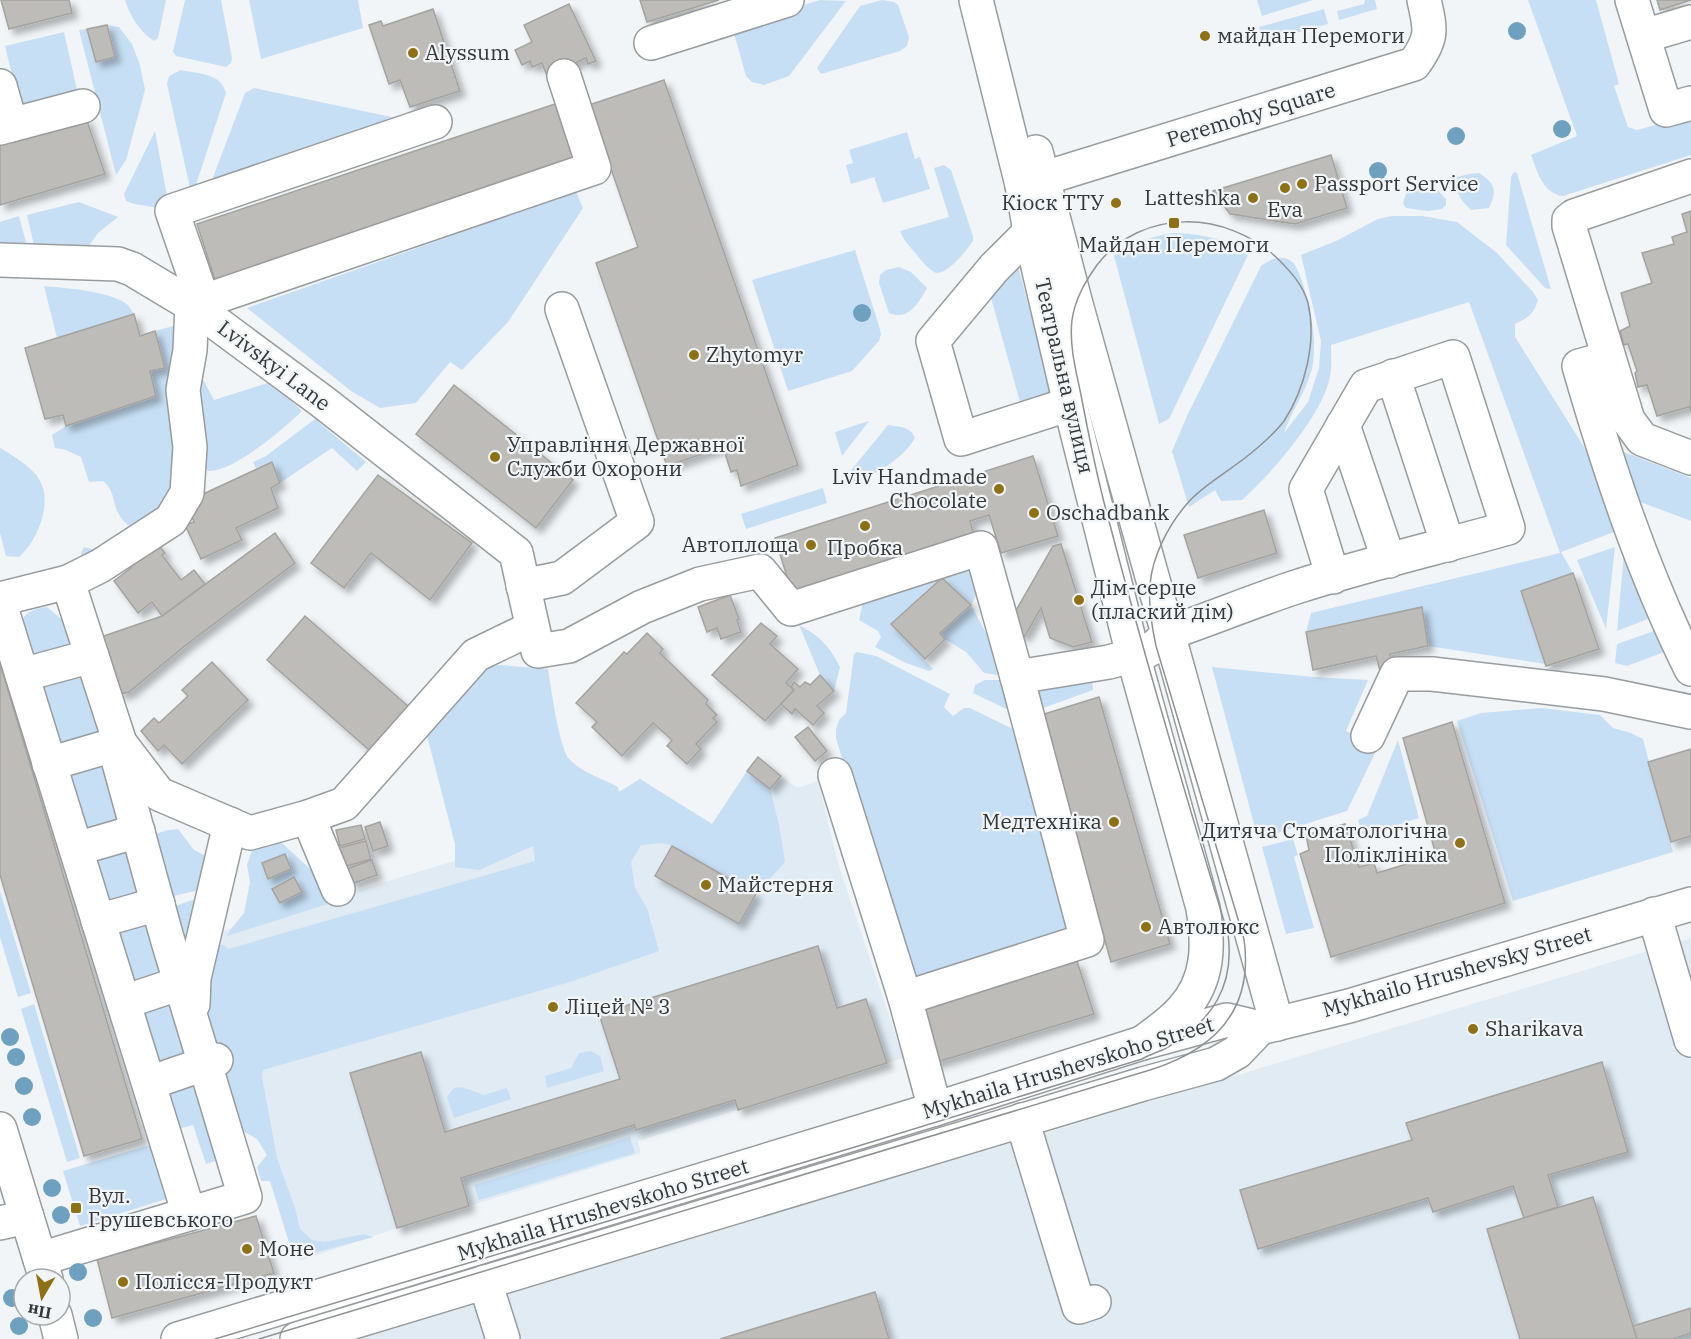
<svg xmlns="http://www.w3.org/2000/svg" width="1691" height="1339" font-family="'IBM Plex Serif',serif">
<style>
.built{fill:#e0ebf3}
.green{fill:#c7dff4}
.building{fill:#bebcb8;stroke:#a4a39f;stroke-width:1.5;filter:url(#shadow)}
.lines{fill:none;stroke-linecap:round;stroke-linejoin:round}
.minor-casing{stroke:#989c9f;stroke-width:36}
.major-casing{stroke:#989c9f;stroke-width:36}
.highway-casing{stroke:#989c9f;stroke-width:36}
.minor{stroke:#fff;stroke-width:33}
.major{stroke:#fff;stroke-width:33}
.highway{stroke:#fff;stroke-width:33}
.tram{stroke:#8f9294;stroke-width:1.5}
.tree{fill:#6ea1bf}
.poi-dot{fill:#8e7115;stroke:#f1f5f8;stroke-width:2}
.labels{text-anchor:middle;stroke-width:4.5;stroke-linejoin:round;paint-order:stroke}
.poi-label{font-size:21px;fill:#353738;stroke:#f1f5f8;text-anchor:start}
.street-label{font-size:21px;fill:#353738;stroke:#f1f5f8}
</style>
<defs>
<filter id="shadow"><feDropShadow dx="5.5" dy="5.5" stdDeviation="3" flood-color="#0004"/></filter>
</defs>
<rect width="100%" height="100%" fill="#f1f5f8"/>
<g class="built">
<path d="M747,771l23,18 11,-13 16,12 21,-7 20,82 65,195 -265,83 3,12 -244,75 -97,33 -95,-306 12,-22 342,-104 81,-50 72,45z"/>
<path d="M1691,938v401h-1331l798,-240z"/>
</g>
<g class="green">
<path d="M125,0h41l-8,38 -4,3c-15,-10 -24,-25 -29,-41z"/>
<path d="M185,0h36l11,58 -1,5 -5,4 -50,-11 -3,-4z"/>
<path d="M249,0h109l5,28 -102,31z"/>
<path d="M820,0l26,1 -57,75 -25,9 -12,-3 -6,-6 -12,-43 33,-17z"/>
<path d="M882,0l12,2 4,3 11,32 -2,9 -7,5 -79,23 -4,-6 43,-62z"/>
<path d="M1257,0h56l-51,16z"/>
<path d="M1365,0h10l2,9 -38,11 -2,-9 27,-7z"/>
<path d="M1528,0h68l23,84 -5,2 14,41 9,3 54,-15v40l-128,41c-20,-2 -26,-25 -32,-41l46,-19z"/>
<path d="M1324,9l4,15 -64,18 -5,-15z"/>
<path d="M107,25l12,2 13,17 8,21 5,25 -19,70 -10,15 -37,-145 8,-1 9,33 19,-5z"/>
<path d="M64,32l13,58 -4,5 -53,13 -15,-62z"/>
<path d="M181,70c18,4 40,3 45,23l-34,104 -25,-113 2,-8z"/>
<path d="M254,88l147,31 -194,74 38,-100z"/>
<path d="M155,131l12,65 -8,12 -25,-4 -8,-3 -2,-7z"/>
<path d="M907,132l8,27 5,-2 10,32 -47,14 -9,-26 -23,7 -5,-19 7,-2 -4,-13z"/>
<path d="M944,165l7,5 22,66v5c-6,9 -28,37 -39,31 -7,-4 -13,-12 -17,-17 -7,-8 -13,-14 -17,-24l49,-14 -15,-49z"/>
<path d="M1514,172l3,1 34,116 -6,-1 -39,-43 5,-68z"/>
<path d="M1479,173c17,11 18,18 10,35l-18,2c-10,-9 -17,-19 -14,-33l12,-3z"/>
<path d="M1432,184l14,15v6l-4,4 -14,2 -22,-3 -3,-5 4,-12z"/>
<path d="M576,192l7,16 -75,114 -46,48 -12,-8 -34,41 -36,5 -29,-17 -104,-83z"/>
<path d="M79,202l39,15 -20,16 -9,13 -55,-1 -7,-30z"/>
<path d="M19,216l8,30 -27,-1v-23z"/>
<path d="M1392,216h30l35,6 40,31 36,39 5,8c-4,14 -10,18 -23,24v13l69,110 38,82 -61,23 12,21 -52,18 25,73 -118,-18 -6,-39 -116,25 5,-19 249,-60 -91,-251 -138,43c0,10 1,22 -1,32 -8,39 -59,97 -88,123l-21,1 -6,-11 -26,17 -17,-56 15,-35 74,-150c8,-6 20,-12 30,-5 12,8 23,65 23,80 0,9 0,20 -2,28 -6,23 -21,43 -28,64l24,-31 11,-34 2,-27 -20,-86 35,-14 42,-22z"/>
<path d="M1174,233c25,1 53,5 74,22l-79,164 -10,5 -45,-168c19,-14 36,-19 60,-23z"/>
<path d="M855,250l24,76 2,8 -2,7 -27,30 -64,20 -36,-111z"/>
<path d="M1014,266l5,4 33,122 -1,7 -25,9 -6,-6 -32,-115z"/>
<path d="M899,267l12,5 16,16c-8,14 -19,34 -38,25l-10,-30 1,-8 6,-5z"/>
<path d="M44,286c21,2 64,5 81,17 4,2 6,7 9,11l-77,24z"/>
<path d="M173,326l6,15 2,145 -25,29 -74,47 -1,-9 3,-6 11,3 37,-22c-24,-16 -13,-35 -29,-47l-14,1 -8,-25 -15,-7 -11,-2 -3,-13 14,-9 90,-29 -6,-26 14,-3 -9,-37z"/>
<path d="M198,370l16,30 57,-18 31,29c-17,17 -70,62 -94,60l-5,-9z"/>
<path d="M315,419l51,43 -9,9 -25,-23 -52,35 -8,-20 -16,6 -3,-7 13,-6z"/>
<path d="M869,421l-27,35 -7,-24z"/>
<path d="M888,425c12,2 22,1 27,13 -14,23 -40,37 -65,46l-2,-10z"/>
<path d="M0,448c14,8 36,21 42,37 9,22 -6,58 -23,72l-13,-1 -6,-23z"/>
<path d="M1619,450l72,28v43l-56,-21z"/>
<path d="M823,488l4,15 -81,26 -5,-15z"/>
<path d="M1625,543l28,74 -36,14z"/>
<path d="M1615,547l-9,82 -29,-69z"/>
<path d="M968,564l15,19 -12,22 15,28 14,16 10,22 -13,4 -13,-2 -18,-21 -21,-13 -5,-6 31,-28 -29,-27 -51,46 42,45 -4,2 -23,-8 -31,-16 6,-10 -3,-6 -19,-11 6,-26z"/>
<path d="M47,607l20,17 10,29 -47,14c-8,-27 -24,-55 17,-60z"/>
<path d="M799,625c22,12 30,21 41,42l-6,24 -14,-16z"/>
<path d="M1657,630l10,21 -40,15 -12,-3 2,-19z"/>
<path d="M857,652l19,4 74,38 -6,13 9,9 11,-8h6l55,27 50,199 -166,49 -73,-245v-9l3,-9 7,-7 8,-59z"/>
<path d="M500,665l48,4c3,18 11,78 21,90 12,13 34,20 49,28l1,5 21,-13 72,45 35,-53 23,18 9,36 6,37 -29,32 -83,-48 -12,-3 -20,2 -10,17 4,26 12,20 12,43 -89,31 -307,88 -1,7 15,81 18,50 5,21 12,11 13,2 39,-8 10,3 -72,19 -12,-10 -20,-65h-9l-4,-14 10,-12 -10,-16 -27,-15 -25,-99 6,-80h13l4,4 307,-88 -2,-15 -54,24 -24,-3v-23l-29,-112 43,-49 21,-17z"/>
<path d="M82,666l21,75 -47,13 -22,-73z"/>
<path d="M1212,667l102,10 54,3 -22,51 32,16 -31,64 -89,28z"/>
<path d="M1092,679l1,11 -61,22 -5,-31z"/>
<path d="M985,680h29l3,34 -44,-21 2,-8z"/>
<path d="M1541,708l59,7 13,13 18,5 12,6 30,113 -160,49 -56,-180 24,-8z"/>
<path d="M1398,740l21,78 -56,18 -5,-16 9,-4z"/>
<path d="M108,756l21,72 -47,14 -21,-72z"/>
<path d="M178,829l16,21 12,6 -3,31 -8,4 -29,7 -20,-61 22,-7z"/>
<path d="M271,836l12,8 48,44v15l-104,33 4,-7 13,-16 6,-31 -3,-17 6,-18z"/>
<path d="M1293,839l5,16 -4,2 20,71 -28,6 -24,-87z"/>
<path d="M135,842l17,59 -49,14 -17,-58z"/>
<path d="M0,891l31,102 -13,4 -18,-60z"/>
<path d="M192,900l8,2 -11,55 -22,-48z"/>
<path d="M154,911l21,69 -49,13 -20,-68z"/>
<path d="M179,991l21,69 -48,15 -21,-67z"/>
<path d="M34,1004l46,154 -13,4 -46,-153z"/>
<path d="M591,1051l9,5 4,15 -57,17 -2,-12 26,-8 8,-15z"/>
<path d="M203,1071l25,86 -22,7 -13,-39 -25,7 -13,-47z"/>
<path d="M462,1087l22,8 23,-7 4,11 -57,19 -7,-21 7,-9z"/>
<path d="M630,1137l5,16 -156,47 -5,-15z"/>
<path d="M163,1141l16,54 -99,31 -17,-55z"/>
</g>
<g class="building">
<path d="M1,0h68l3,13 -63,16z"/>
<path d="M640,0h79l-72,22z"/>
<path d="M1657,0h34l-31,10z"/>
<path d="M569,4l27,57 -8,3 -2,-6 -39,18 -5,-13 -10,4 -2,-6 -8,4 -7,-15 17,-8 -8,-17z"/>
<path d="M433,9l27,82 -50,16 -10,-27 -11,4 -20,-59 12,-4 2,5z"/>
<path d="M107,25l8,32 -19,5 -9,-33z"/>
<path d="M664,80l134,385 -57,21 -4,-16 -6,2 -8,-25 -56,19 -71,-203 42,-16 -49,-142z"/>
<path d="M555,104l20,59 -359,120 -19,-59z"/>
<path d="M86,118l19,56 -105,31v-62z"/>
<path d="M1331,155l16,53 -52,16 -65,-10 -17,-23z"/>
<path d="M1691,211v201l-2,-5 -32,9 -10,-31 -9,2 -3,-14 2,-2 -9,-27 -4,1 -4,-14 10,-5 -9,-33 31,-10 -10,-30 32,-9 -2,-7 15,-5 -5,-18z"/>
<path d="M134,314l6,22 15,-5 10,37 -15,3 6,25 -90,30 -3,-11 -18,4 -20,-71z"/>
<path d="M454,385l119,95 -37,48 -120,-94z"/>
<path d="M1033,456l25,80 -57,17 -12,-38 -19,6 5,17 -182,58 -18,-58z"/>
<path d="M272,462l8,21 -9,5 7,20 -42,20 6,12 -41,19 -16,-34 9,-3 -8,-20z"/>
<path d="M378,475l94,68 -42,57 -59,-47 -27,35 -33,-25z"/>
<path d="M1264,510l13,43 -79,25 -14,-43z"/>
<path d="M275,533l20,30 -109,82 -57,47 -9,2 -19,-57 61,-21z"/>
<path d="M157,543l8,10 -3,2 19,25 13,-10 11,14 -43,32 -10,-14 -14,11 -24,-32 17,-13 -2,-5z"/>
<path d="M1061,544l31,98 -19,5 -23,-9 -9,-30 -16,28 -19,-8 47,-82z"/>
<path d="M1573,573l26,76 -53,17 -25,-75z"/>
<path d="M942,578l29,27 -31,28 5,6 -20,20 -34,-35z"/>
<path d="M730,595l9,24 -2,1 4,12 -20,7 -4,-11 -10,4 -9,-25z"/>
<path d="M1422,607l6,39 -38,8 3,14 -13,3 -4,-15 -63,14 -7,-38z"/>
<path d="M305,616l111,97 -39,44 -110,-97z"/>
<path d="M761,623l16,13 -7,8 28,25 -12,14 8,7 -29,31 -53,-46z"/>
<path d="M647,633l16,16 -3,4 48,47 -2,4 11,11 -4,3 4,4 -21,22 5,5 -14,15 -20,-18 5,-6 -19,-17 -31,33 -30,-29 5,-5 -21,-19 48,-51 3,2z"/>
<path d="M212,662l36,38 -66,64 -18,-19 -6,6 -17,-20 13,-13 5,5 29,-27 -6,-6z"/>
<path d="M0,663l142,476 -58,17 -84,-281z"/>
<path d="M820,675l14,16 -17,15 7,7 -11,12 -18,-16 -3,5 -11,-10 13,-14 -3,-3 3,-5 6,5 5,-5 5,3z"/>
<path d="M1099,697l71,247 -59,18 -70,-247z"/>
<path d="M1452,722l53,181 -174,54 -31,-103 9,-4 -3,-15 39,-11 14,43 15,-4 3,10 59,-18 -33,-117z"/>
<path d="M808,727l19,24 -12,10 -20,-24z"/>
<path d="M1691,749v87l-20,6 -23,-80z"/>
<path d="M758,757l23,19 -11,13 -23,-18z"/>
<path d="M380,822l8,24 -15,5 -8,-24z"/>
<path d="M361,825l4,14 -25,7 -4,-16z"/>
<path d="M366,841l5,18 -27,8 -5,-19z"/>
<path d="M672,846l84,48 -17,30 -84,-48z"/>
<path d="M285,854l6,15 -23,10 -6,-16z"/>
<path d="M372,860l5,15 -26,9 -5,-15z"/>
<path d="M294,877l8,15 -22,11 -8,-14z"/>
<path d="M818,946l19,62 29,-9 21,64 -149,47 -3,-10 -99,30 -2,-5 -173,53 8,28 -72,22 -47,-155 71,-21 24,80 175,-53 -21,-65z"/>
<path d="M1077,961l17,53 -160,49 -18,-54z"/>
<path d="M1602,1062l26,90 -80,23 10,32 -34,11 -11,-32 -80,26 -5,-14 -170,51 -18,-59 172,-50 -6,-17z"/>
<path d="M1593,1197l44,142h-117l-33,-110z"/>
<path d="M256,1216l18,57 -162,45 -15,-59z"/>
<path d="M875,1292l14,47h-169z"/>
<path d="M1691,1308v25l-18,6h-36l-4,-13z"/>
</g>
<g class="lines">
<g class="minor-casing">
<g id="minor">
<path d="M976,0l46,185 8,47 40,172 63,251 70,253c6,37 6,73 -21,102 -11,13 -27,23 -40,33"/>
<path d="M1632,0l34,110 25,-7"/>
<path d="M1644,36l47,-14"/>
<path d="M651,43l136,-43"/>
<path d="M0,86l11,39 -11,3"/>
<path d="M11,125l72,-19"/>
<path d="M1036,152l40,152 201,720"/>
<path d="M1691,176l-117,40 -5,4v6l59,194 14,19 49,19"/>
<path d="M1022,185l392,-121c19,-26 17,-34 10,-64"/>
<path d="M1030,232l-36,36 -61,73 28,98 109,-35"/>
<path d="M0,260l118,4 14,5 60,36 131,97 193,151 22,98 31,-5 73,-39 58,-23 60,-13 31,38 190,-61 36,129"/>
<path d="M203,301l-31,-90 263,-89"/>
<path d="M1608,358l-29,8c30,104 64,206 112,303"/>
<path d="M1393,376l55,169"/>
<path d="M1343,425l46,136"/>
<path d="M68,582l32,-16 71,-46 16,-27 3,-46 -7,-57 7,-40 2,-45 402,-137 -30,-92"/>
<path d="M523,586l39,-8 75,-56 -75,-213"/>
<path d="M0,599l68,-17 52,161 -1,20 48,175 78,259 -205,62"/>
<path d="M0,604l189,610"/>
<path d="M22,675l70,-19"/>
<path d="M1368,736l29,-62h35l172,20 87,18"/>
<path d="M49,764l71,-21 39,51 91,39 58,-16 30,72"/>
<path d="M835,775l70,223 30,111"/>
<path d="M308,817l36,-13 132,-149 56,-27"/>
<path d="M76,849l62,-18"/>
<path d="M1654,914l37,126"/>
<path d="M98,921l60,-17"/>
<path d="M905,998l182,-58 -70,-263 92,-15 36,-10 11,-6 13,-13c41,-14 82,-31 124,-45 70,-23 144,-40 215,-60l-55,-171 -87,29 -60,103 27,88"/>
<path d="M124,1002l57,-19"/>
<path d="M193,1004l1,-26 36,-154"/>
<path d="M149,1083l67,-23"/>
<path d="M1022,1120l57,187 15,-5"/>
<path d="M0,1223l27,-6"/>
<path d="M485,1282l18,57"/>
</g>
</g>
<g class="major-casing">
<g id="major">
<path d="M178,1339l757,-230 207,-66 85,-23 33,8 89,-22 342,-102"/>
<path d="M297,1339l846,-255 73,-20 21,-12 23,-24"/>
</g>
</g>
<g class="highway-casing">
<g id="highway">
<path d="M0,1129l46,150"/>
<path d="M55,1315l6,24"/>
</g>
</g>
<use href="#minor" class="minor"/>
<use href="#major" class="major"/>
<use href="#highway" class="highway"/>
<path class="tram" d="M215,1339l640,-192 287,-88c8,-5 18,-7 26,-12 44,-26 67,-61 60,-113 -42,-137 -83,-274 -119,-413 -12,-42 -20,-84 -28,-126 -5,-24 -12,-50 -9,-75 3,-21 13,-38 25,-55 45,-58 130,-55 181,-6 13,13 25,26 30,44 9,38 -3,86 -24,118 -9,12 -23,24 -34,33 -18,15 -51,34 -64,51 -18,21 -34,52 -36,80 -2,19 2,42 6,61l88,293c10,71 -30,111 -94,131l-891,269"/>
</g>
<g class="tree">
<circle cx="1517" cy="31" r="9"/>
<circle cx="1562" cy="129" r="9"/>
<circle cx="1456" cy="136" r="9"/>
<circle cx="1378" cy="171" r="9"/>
<circle cx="862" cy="313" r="9"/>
<circle cx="10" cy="1037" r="9"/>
<circle cx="16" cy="1057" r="9"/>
<circle cx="24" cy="1086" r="9"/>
<circle cx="32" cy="1117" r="9"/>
<circle cx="52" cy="1188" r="9"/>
<circle cx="61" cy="1215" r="9"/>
<circle cx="78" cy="1272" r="9"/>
<circle cx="12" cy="1298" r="9"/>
<circle cx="93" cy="1318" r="9"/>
<circle cx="19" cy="1326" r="9"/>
</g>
<g class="poi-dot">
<circle cx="1205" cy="36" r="6"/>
<circle cx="413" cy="53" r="6"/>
<circle cx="1302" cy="184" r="6"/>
<circle cx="1285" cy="188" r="6"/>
<circle cx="1253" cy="198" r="6"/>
<circle cx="1116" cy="203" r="6"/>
<rect x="1168" y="217" width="12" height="12" rx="3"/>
<circle cx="694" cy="355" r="6"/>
<circle cx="495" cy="457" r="6"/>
<circle cx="999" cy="489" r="6"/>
<circle cx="1034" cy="513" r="6"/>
<circle cx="865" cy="526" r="6"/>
<circle cx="811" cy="545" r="6"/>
<circle cx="1079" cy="600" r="6"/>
<circle cx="1114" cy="822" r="6"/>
<circle cx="1460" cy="843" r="6"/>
<circle cx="706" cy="885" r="6"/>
<circle cx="1146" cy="927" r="6"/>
<circle cx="553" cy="1007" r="6"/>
<circle cx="1473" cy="1029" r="6"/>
<rect x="70" y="1202" width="12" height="12" rx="3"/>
<circle cx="247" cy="1249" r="6"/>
<circle cx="123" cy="1282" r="6"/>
</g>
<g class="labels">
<g class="poi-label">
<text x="1217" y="43">майдан Перемоги</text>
<text x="425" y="60">Alyssum</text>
<text x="1314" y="191">Passport Service</text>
<text x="1241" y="205" text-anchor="end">Latteshka</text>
<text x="1104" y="210" text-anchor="end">Кіоск ТТУ</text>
<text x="1285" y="217" text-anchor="middle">Eva</text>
<text x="1174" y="252" text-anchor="middle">Майдан Перемоги</text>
<text x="706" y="362">Zhytomyr</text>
<text x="507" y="452">Управління Державної<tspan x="507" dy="24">Служби Охорони</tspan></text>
<text x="987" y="484" text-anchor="end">Lviv Handmade<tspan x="987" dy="24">Chocolate</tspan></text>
<text x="1046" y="520">Oschadbank</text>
<text x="799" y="552" text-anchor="end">Автоплоща</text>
<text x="865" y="555" text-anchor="middle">Пробка</text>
<text x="1091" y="595">Дім-серце<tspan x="1091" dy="24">(плаский дім)</tspan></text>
<text x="1102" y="829" text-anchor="end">Медтехніка</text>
<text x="1448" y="838" text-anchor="end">Дитяча Стоматологічна<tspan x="1448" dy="24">Поліклініка</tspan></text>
<text x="718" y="892">Майстерня</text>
<text x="1158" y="934">Автолюкс</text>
<text x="565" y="1014">Ліцей № 3</text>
<text x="1485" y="1036">Sharikava</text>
<text x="88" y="1203">Вул.<tspan x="88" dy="24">Грушевського</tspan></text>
<text x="259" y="1256">Моне</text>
<text x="135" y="1289">Полісся-Продукт</text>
</g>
<g class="street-label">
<text transform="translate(1251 115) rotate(-17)" y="7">Peremohy Square</text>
<text transform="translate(274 366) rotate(37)" y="7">Lvivskyi Lane</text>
<text transform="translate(1064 376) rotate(77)" y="7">Театральна вулиця</text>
<text transform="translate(1457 972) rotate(-16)" y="7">Mykhailo Hrushevsky Street</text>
<text transform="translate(1068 1068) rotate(-17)" y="7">Mykhaila Hrushevskoho Street</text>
<text transform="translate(603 1210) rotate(-17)" y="7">Mykhaila Hrushevskoho Street</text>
</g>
</g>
<g transform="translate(42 1297) rotate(190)"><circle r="28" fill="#f1f5f8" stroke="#a6a9ab" stroke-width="1.5"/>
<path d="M0-4.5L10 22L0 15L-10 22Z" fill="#8e7115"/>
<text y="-9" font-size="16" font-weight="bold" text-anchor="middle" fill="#353738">Пн</text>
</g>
</svg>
